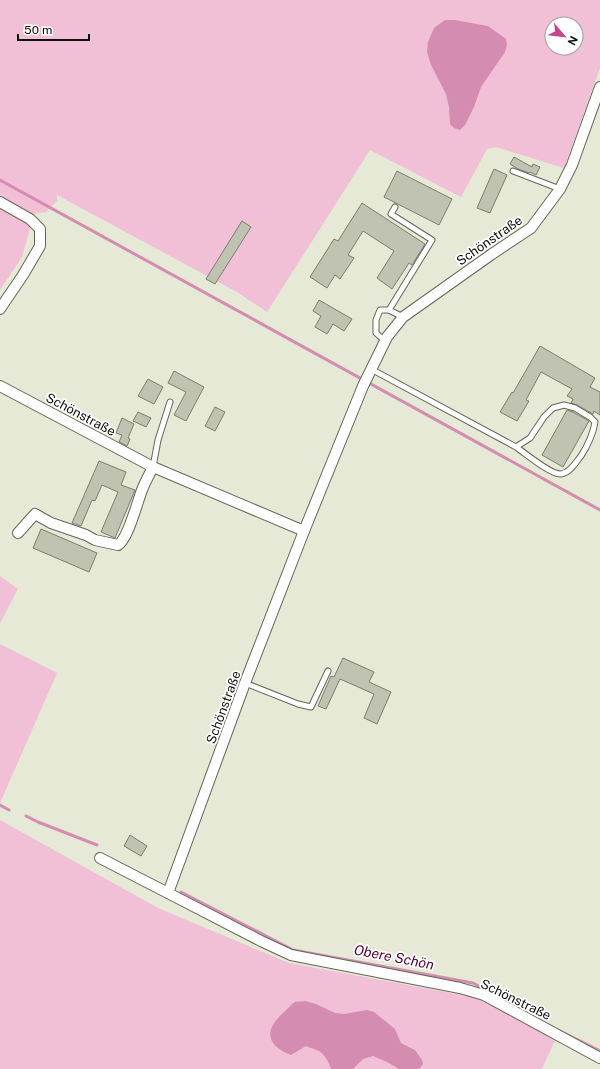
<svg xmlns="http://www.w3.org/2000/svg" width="600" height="1069" font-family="'Public Sans',sans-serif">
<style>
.green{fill:#f1bfd6;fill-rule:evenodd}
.water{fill:#d48db0}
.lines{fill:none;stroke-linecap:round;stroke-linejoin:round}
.stream{stroke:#d48db0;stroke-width:3}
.building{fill:#c0c3b1;stroke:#7b7e6d}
.lane-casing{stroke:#646757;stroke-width:7}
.street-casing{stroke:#646757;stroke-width:12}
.lane{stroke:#fff;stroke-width:5}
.street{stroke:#fff;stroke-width:10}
.labels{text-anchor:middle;stroke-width:3.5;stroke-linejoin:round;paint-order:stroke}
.street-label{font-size:13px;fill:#0e0f08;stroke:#fff}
.water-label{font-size:14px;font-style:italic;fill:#560036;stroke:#fff}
</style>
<rect width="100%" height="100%" fill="#e5e9d6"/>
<g class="green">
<path d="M0,0h600v68l-36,100 -68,-21 -9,2 -26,48 -91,-47 -103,162 -30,-20 -180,-97v6l-11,11 -13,2 -33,-19zM552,24h24v24h-24z"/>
<path d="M0,208l31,17 -9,32 -22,33z"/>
<path d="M0,576l18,13 -18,34z"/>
<path d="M0,644l57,29 -57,130z"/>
<path d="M0,820l158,88 131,55 194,36 73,39 -14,31h-542z"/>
</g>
<g class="water">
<path d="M445,20h10l33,6 18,13 1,6 -2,7 -24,35 -7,20 -9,18 -5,5 -6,-2 -4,-4 -1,-17 -3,-13 -15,-29 -4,-13 1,-10 6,-14z"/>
<path d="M305,1001l11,3 19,9 9,1 23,-4 7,2 21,17 6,14 14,7 7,10 1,4 -2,3 -3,2h-19l-12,-7 -14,-6 -10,3 -10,10h-22c-2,-6 -6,-14 -12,-18 -4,-2 -9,-3 -13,-5l-15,9c-25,-10 -27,-25 -8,-42 4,-3 8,-9 12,-11 3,-1 7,0 10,-1z"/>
</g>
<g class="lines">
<g class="stream">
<path d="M0,180l600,330"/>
<path d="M0,805l9,5"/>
<path d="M26,816l12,6 59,23"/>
<path d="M181,892l112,58 180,33 17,9"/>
<path d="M558,1030l42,21"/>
</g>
</g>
<g class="building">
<path d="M514,157l18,10 1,-3 7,3 -4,8 -6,-3 -1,1 -11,-4 -8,-5z"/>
<path d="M494,169l13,6 -17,38 -13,-5z"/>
<path d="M397,171l55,28 -13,26 -55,-28z"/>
<path d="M362,203l63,41 -13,21 -3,-2 -17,26 -15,-11 17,-27 -31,-20 -15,24 6,3 -14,21 -5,-4 -8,13 -17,-11 24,-38 4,2z"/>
<path d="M242,221l9,6 -36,57 -9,-5z"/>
<path d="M319,300l33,19 -8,12 -11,-7 -6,10 -12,-7 6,-11 -8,-5z"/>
<path d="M540,346l55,32 -5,9 10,5v23l-6,-4 -1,3 -16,-9 -6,-2 2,-4 -6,-3 5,-7 -31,-17 -15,28 3,1 -12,20 -17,-9 12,-20 1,1z"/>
<path d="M174,371l30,16 -18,34 -12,-6 12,-23 -18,-9z"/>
<path d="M148,379l15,8 -9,17 -16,-8z"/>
<path d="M215,407l10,5 -10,19 -10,-5z"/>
<path d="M567,410l6,2 16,9 -26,46 -21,-12z"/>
<path d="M138,412l13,6 -5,9 -13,-6z"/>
<path d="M122,418l12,6 -6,14 2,1 -3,7 -8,-4 3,-7 -6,-2z"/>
<path d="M99,461l27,11 -5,13 14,5 -20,48 -14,-6 17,-40 -16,-7 -7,16 -3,-1 -11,26 -9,-3z"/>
<path d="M41,529l56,24 -8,19 -56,-24z"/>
<path d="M343,658l31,14 -5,10 22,10 -14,32 -13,-6 10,-24 -34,-15 -14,30 -8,-3 13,-30 3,1z"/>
<path d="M130,835l17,11 -6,10 -17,-10z"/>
</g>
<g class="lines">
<g class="lane-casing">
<g id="lane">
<path d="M513,171l47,18"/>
<path d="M389,310l43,-70 -41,-26 4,-7"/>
<path d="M385,341l-9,-8v-13l4,-10h9l14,7"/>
<path d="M371,369l145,78 14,-9 14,-21 9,-9 11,-3 11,3 15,9 5,5c-2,13 -7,23 -14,34 -5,6 -11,17 -20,18 -10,1 -36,-21 -45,-27"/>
<path d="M153,467l5,-27 12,-38"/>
<path d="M245,683l53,21 13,3 17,-36"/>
</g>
</g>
<g class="street-casing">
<g id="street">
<path d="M600,87l-28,78 -12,24 -29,39 -39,26 -89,63 -16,20 -24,49 -59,145 -59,152 -77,210 93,48 30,14 169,33 24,7 116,63"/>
<path d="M0,202l30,17 10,10v17l-17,29 -23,34"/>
<path d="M0,386l153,81 151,64"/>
<path d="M18,533l17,-19 16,9 35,12 9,5 23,5c10,-6 19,-42 24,-55 3,-8 7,-15 11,-23"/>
<path d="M100,858l68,35"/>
</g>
</g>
<use href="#lane" class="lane"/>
<use href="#street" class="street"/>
</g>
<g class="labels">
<g class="street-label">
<text transform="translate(489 240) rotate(-35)" y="5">Schönstraße</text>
<text transform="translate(81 414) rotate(28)" y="5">Schönstraße</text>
<text transform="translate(223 707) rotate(-70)" y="5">Schönstraße</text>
<text transform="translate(516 999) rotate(26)" y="5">Schönstraße</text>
</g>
<g class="water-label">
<text transform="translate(394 957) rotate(11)" y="5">Obere Schön</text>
</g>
</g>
<g transform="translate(564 36) rotate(118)"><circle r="19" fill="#ffffff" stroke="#9f9f9c"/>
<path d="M0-3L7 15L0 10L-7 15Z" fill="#c6448d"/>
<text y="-6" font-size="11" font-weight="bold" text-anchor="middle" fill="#0e0f08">N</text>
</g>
<path d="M18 34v6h71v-6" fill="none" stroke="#0e0f08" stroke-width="2"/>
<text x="24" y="34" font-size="12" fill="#0e0f08" stroke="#ffffff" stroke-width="3" paint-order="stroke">50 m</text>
</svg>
